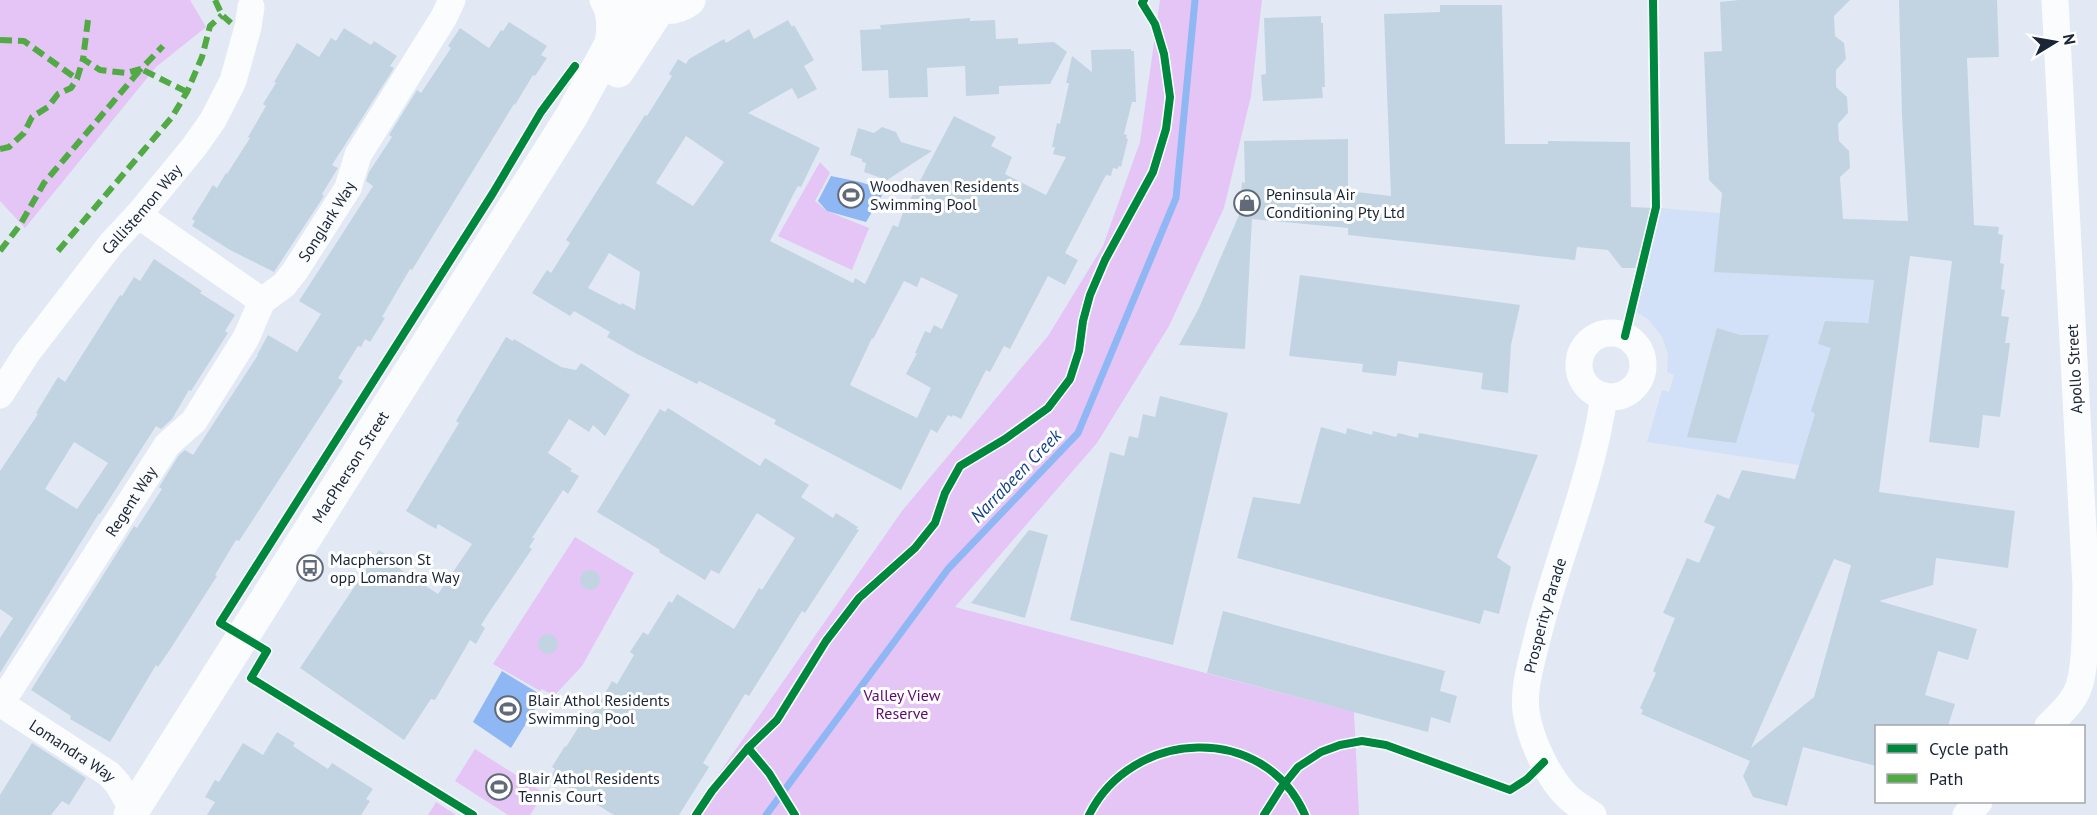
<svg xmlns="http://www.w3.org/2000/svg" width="2097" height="815" font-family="'PT Sans',sans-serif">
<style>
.built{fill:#d3e1f8}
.green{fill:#e4c5f6}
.water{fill:#8fb7f3}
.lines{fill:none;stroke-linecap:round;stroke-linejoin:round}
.stream{stroke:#8fb7f3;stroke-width:7}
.building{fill:#c2d4e2;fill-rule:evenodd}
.street{stroke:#fbfcfd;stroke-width:27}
.secondary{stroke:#fbfcfd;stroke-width:33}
.quiet{stroke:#52aa45;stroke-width:6;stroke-dasharray:12 6;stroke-linecap:butt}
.cycleway-casing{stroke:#fff;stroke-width:11}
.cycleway{stroke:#00873e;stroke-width:8}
.labels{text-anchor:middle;stroke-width:6;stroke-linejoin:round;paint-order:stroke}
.poi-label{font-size:16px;fill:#1a2537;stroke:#fff;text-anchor:start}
.street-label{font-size:16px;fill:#1a2537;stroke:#fff}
.park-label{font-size:16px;fill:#5e0971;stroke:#fff}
.water-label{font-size:18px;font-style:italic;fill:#104189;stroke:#fff}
</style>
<rect width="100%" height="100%" fill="#e2e9f4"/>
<path class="built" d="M1661,208l69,6 153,6 -38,252 -198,-30 15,-52 7,2 5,-17 -7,-3 1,-18 -6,-17 -13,-17 -14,-9z"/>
<g class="green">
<path d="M0,0h190l16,27 -50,40 -131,161 -25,-27z"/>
<path d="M1160,0h102l-11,96 -27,112 -55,118 -72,117 -142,164 399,105 5,103h-669l212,-304 146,-175 55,-90 37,-104z"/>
<path d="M820,162l10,11 -15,28 12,10 42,17 -17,42 -74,-34z"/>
<path d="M575,537l59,36 -52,93 -28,30 -12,-7 -2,2 -47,-27z"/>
<path d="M475,749l69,44 -14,22h-22l-53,-34z"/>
<path d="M436,802l20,13h-28z"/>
</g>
<g class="water">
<path d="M831,176l29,6 25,8 -19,32 -39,-11 -9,-10z"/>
<path d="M502,671l41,25 -32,52 -38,-26z"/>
</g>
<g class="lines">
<path class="stream" d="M766,815l182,-246 130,-136 98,-235 19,-198"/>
</g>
<g class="building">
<path d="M1739,0h111l-16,16 1,20 9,7 2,16 -10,11v17l11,10 1,16 -10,11 1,17 10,10 1,17 -10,9 3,42 65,2 -6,-105 -3,-116h98l2,57 -32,1 7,167 25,2 -1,7 5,1 -3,28 4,1 -3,25 4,1 -4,26 8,1 -4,26h5l-10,74 -17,-2 -4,33 -50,-6 23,-181 -42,-5 -31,236 136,19 -7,57 -72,-10 -3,27 -54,16 98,28 -9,31 -30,-9 -13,44 30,9 -7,22h-72v40l-73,-19 -16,59 -34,-9 -10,-21 7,-15 -109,-47 2,-4 -3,-2 16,-35 -3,-2 22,-53 -12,-5 24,-55 12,5 16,-36 -11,-5 13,-28 12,5 13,-29 53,9 20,-65 -4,-3 20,-63 -13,-4 7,-23 43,2 6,-43 -160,-8 8,-79 -13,-13 -5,-128 18,-1 -2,-49zM1834,559l17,6 -37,132 -63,51z"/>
<path d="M1440,5h62l3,139h43v-3l82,1 1,65 22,1 -18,60h-13l-14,-18 -31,-3 -2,13 -227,-25v-7l-96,-9 -7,130 -66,-4 20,-37 40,-93 3,-33 3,1 -1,-42 104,-2v52l43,5 -7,-182 56,-2z"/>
<path d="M1321,16v7h2l2,64h-3l1,11 -60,3 -2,-26 5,-1 -2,-56z"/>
<path d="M970,18v3l25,-1 1,19 22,-1v6l36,-2 13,10 -17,32 -51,2v8l-33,2 -1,-30 -38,2 1,29 -39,1 -1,-28 -26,1 -2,-41 21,-1 -1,-4z"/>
<path d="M788,20l4,7 2,-2 20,35 -10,6 13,23 -19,10 -6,-11 -44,25 72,35 -19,39 -3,-1 -5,9 -23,46 83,42 2,-5 10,6 28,-59 5,2 4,-12 52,-99 42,21 -5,9 21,11 -7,17 41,21 20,-38 -13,-3 2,-7h-3l5,-24 3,1 9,-41h-3l6,-27 20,16 -1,-22 40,-1v2h3l2,51h-4l-8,32 3,1 -1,3 2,1 -7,28 -3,-1v3l-5,-1 -2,8 -5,-1 -41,78 13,7 -13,25 -17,-9 -38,73 -6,-3 -14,26 -4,-2 -25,49 -8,-4 -1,2 -4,-2 -11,18 -6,-4 -30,61 -127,-66 2,-4 -77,-39 -2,3 -60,-30 -30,-17 3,-5 -36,-21 -4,5 -38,-23 15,-23 4,3 19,-30 -4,-3 79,-125 2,1 25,-40 -3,-2 9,-15 8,5 3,-5 35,-20 2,4 23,-14 5,10zM686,136l38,26 -31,44 -37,-23zM609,253l31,19 -5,38 -13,-7 -1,2 -33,-17zM921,277l37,18 -16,34 -8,-4 -4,8 -5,-2 -10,22h2l-11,21 25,14 -14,30 -67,-33 22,-47 1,1 31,-58 13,6z"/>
<path d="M509,22l38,24 -6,9 6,3 -12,18 -2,-1 -18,30 -1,-1 -102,166 -2,-1 -28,48 3,1 -15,24 -5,-3 -4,8 -3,-1 -20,32 5,3 -14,22 -90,138 -3,-1 -21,35 2,1 -46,72 -13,19 -2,-2 -46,77 -40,-23 1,-3 -40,-26 103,-164 3,2 25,-39 -3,-2 20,-32 6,-5 8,5 65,-100h-1l11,-20 29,17 24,-38 -22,-13 74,-115 -7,-5 3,-9 23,-35 -3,-2 28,-45 4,3 30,-45 -3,-2 12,-18 29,20 12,-18 2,1z"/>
<path d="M344,28l27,17 3,-4 23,15 -7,10 4,2 -62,97 6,3 -16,26 2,2 -50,76 -44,-22 -38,-24 3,-5 -3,-2 21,-34 4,3 9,-15 1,1 23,-36 -2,-1 18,-31 -3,-2 13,-21 -2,-1 23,-39 22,14 12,-19 5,3z"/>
<path d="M882,127l14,5 5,10 31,9 -45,29 -23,-8 2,-9 -4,-1v-3l-12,-4 8,-27 16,5z"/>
<path d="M154,259l48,32 -2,2 35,22 -10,16 3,2 -37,58 -2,-1 -17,29 -11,10 -5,-3 -56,88 -1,-1 -99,160v-35l13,-20 -13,-9v-138l38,-57 -2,-1 22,-36 7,5 55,-87 2,1 12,-19 6,4zM74,442l34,21 -31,46 -32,-20z"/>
<path d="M1300,275l220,30 -9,40 -3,48 -27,-4 2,-16 -85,-12 -2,15 -34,-4 1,-8 -74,-8z"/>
<path d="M1717,328l23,7h29l-33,108 -49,-6z"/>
<path d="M506,337l7,4 1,-2 47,28 15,3 5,-7 49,32 -25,41 -12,-11 -4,7 -20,-13 -21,34 24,16 -2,2 9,5 -11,18 -5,-4 -31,48h3l-6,9 3,2 -44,65 -7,11 4,3 -9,16 -6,-4 -35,60 -4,-1 -27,41 -104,-72 79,-118 23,15 -2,4 38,25 34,-50 -34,-20 -2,5 -30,-18 53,-88 -3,-2z"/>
<path d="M1160,396l68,17 -55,232 -103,-25 40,-168 14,4 5,-20 9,2 5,-24 12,3z"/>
<path d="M668,408l92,58 5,-8 44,27 -8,12 32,21 3,-5 22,14 -2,2 3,1 -54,83 -3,-2 -53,85 -4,-2 -42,69 6,4 -30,48h-65l-63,-38 4,-8 -3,-2 13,-21 1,1 22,-35 3,2 5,-5 16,-28 5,3 17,-29 -4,-3 13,-20 5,3 21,-34 3,2 5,-9 57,35 25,-41 3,2 33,-52 -38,-25 -38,61 -8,-4 -6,10 -46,-28 1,-2 -63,-38 63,-103 5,3z"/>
<path d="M1321,427l25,7 1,-6 25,7 1,-4 23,6 2,-4 20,5 1,-5 119,22 -41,102 14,10 -12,47 -15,-4 -4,14 -243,-66 16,-61 47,7z"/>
<path d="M1029,530l19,5 -23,83 -54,-15z"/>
<circle cx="590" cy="580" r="10"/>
<path d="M1223,611l222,60 -5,20 17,5 -7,27 -19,-6 -3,15 -221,-59z"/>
<circle cx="548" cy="644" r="10"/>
<path d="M277,732l18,11 -2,3 35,23 4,-6 41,26 -7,10 4,2 -9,14h-154l8,-13 -10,-5 10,-17 4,2 24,-39 20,12z"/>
<path d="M32,743l54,35 -17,27 -7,-4 -11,14h-51v-20z"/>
</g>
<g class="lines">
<g class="street">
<path d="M603,0c9,15 7,30 5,47"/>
<path d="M138,215l124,86"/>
<circle cx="1611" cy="365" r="32"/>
<path id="s1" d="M0,395l27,-42 84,-109 27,-29 56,-68 19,-27 20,-39 15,-54 3,-20"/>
<path id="s2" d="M0,703l109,71 9,10 15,26"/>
<path id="s3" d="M1,703l166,-258 27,-24 52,-83 16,-37 22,-16 11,-14 53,-83 10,-33 86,-138 8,-17"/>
<path d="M2048,726c11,-11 26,-24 31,-40 8,-23 6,-73 7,-99l-31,-587"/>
<path id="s4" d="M1593,815c-7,-5 -16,-10 -23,-16 -21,-19 -40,-59 -44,-88 -3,-24 6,-50 11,-72 20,-81 56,-161 67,-243"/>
<path d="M1966,815l13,-13"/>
</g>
<g class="secondary">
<path d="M647,0c13,10 28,10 42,0"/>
<path d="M618,71l42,-64"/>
<path id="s5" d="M130,815l441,-698 64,-117"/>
</g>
<g class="quiet">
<path d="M215,0l7,15 9,8"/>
<path d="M88,20l-5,39 17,11 26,3 15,-4 22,-23"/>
<path d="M0,40l24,1 53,38"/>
<path d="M0,149l9,-2 15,-14 8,-16 16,-10 10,-13 13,-6 6,-9 6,-20"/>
<path d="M0,251l20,-26 24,-42 97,-114 46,23"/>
<path d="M58,251l114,-134 15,-25 15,-35 8,-31 12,-11"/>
</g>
<g class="cycleway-casing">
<g id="cycleway">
<path d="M1625,336l31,-129 -3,-207"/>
<path d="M748,748l21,25 26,42"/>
<path d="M473,815l-222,-137 16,-27 -47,-28 273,-430 48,-81 34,-46"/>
<path d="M696,815l16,-24 36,-43 29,-28 49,-79 33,-43 56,-50 20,-25 10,-30 15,-27 45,-27 43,-31 22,-29 9,-28 4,-30 7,-26 15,-35 48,-88 13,-43 4,-32 -6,-43 -9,-30 -13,-21 2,-3"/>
<path d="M1089,815c43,-87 176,-93 216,0"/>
<path d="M1264,815l17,-27 17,-21 23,-15 19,-7 22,-4 24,4 124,45 17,-11 17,-17"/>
</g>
</g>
<use href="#cycleway" class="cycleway"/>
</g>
<defs>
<g id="stadium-ring" transform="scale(1.35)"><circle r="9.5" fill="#fff" stroke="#606a79" stroke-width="1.5"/><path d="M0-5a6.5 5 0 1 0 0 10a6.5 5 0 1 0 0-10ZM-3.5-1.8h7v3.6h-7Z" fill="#606a79"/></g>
<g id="shop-ring" transform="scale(1.35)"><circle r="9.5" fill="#fff" stroke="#606a79" stroke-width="1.5"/><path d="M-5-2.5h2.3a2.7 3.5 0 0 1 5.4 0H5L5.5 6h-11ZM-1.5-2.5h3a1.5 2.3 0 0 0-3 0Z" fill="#606a79"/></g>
<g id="bus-ring" transform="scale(1.35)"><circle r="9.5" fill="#fff" stroke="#606a79" stroke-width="1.5"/><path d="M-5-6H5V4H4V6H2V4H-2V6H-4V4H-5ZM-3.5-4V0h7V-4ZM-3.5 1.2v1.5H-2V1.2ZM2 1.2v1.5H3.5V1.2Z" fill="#606a79"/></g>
</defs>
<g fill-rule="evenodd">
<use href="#stadium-ring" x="851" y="195"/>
<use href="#shop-ring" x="1247" y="203"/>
<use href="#bus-ring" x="310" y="568"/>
<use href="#stadium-ring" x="508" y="709"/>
<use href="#stadium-ring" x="499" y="787"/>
</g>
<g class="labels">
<g class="poi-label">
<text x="870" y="192">Woodhaven Residents<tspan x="870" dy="18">Swimming Pool</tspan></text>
<text x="1266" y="200">Peninsula Air<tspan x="1266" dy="18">Conditioning Pty Ltd</tspan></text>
<text x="330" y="565">Macpherson St<tspan x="330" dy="18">opp Lomandra Way</tspan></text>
<text x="528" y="706">Blair Athol Residents<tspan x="528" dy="18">Swimming Pool</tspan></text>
<text x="518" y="784">Blair Athol Residents<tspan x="518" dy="18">Tennis Court</tspan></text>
</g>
<g class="street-label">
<text dy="6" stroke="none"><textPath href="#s1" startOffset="234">Callistemon Way</textPath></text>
<text dy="6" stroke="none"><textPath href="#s3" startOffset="585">Songlark Way</textPath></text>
<text transform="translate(2074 369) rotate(-93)" y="6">Apollo Street</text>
<text dy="6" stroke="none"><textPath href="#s5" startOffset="412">MacPherson Street</textPath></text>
<text dy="6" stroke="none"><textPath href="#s3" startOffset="240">Regent Way</textPath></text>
<text dy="6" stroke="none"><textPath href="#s4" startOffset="226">Prosperity Parade</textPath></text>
<text dy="6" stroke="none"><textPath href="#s2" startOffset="87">Lomandra Way</textPath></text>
</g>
<g class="park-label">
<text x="902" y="701">Valley View<tspan x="902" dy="18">Reserve</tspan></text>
</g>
<g class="water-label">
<text transform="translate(1016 476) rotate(-46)" y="6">Narrabeen Creek</text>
</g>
</g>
<rect x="1875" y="725" width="210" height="78" fill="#ffffff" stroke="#a3a8af" stroke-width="1.5"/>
<rect x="1887" y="744" width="30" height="9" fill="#00873e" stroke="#a3a8af" stroke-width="1.5"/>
<text x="1929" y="755" font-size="18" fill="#1a2537">Cycle path</text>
<rect x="1887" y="774" width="30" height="9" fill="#52aa45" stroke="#a3a8af" stroke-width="1.5"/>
<text x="1929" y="785" font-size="18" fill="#1a2537">Path</text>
<g transform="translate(2055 42) rotate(79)" stroke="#ffffff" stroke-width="4.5" paint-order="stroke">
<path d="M0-4.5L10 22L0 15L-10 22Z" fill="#1a2537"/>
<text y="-9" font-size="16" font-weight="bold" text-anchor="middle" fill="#1a2537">N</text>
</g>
</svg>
